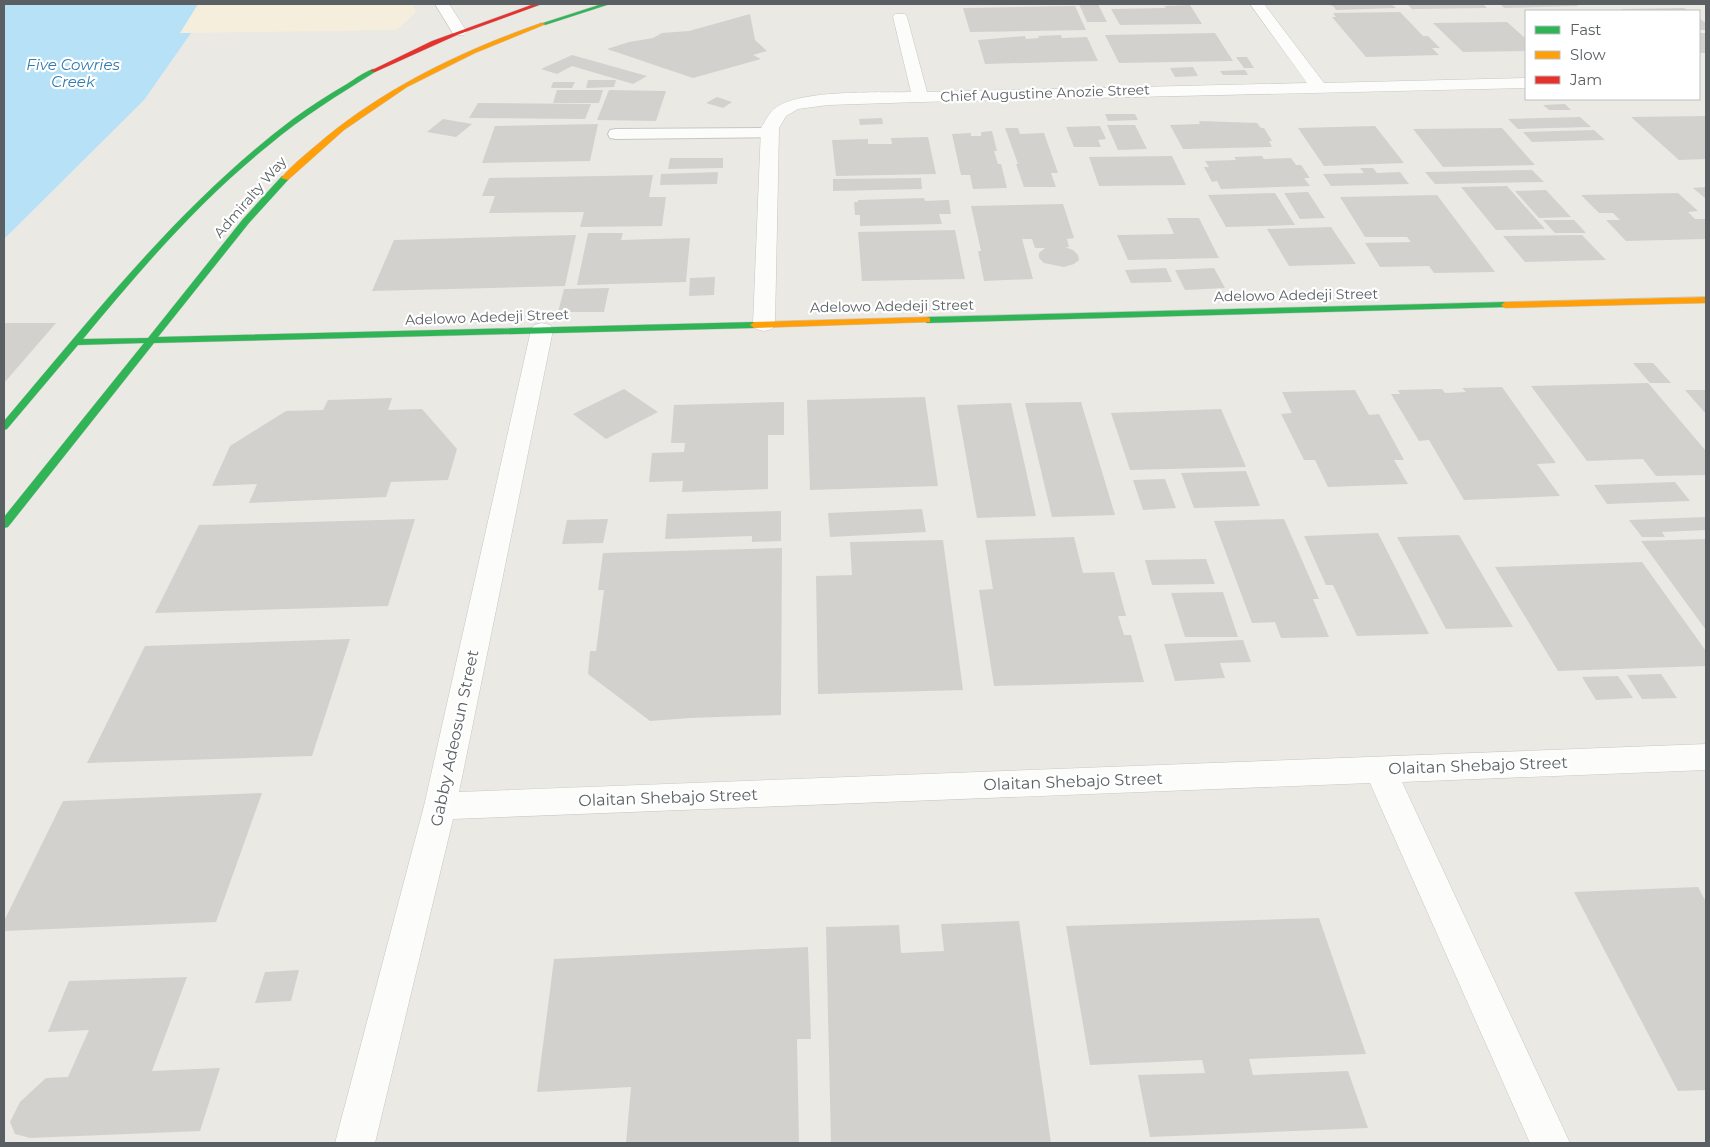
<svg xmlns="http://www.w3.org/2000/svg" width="1710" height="1147" font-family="Montserrat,sans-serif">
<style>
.commercial{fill:#f6eedc}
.water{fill:#b6e1f7}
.building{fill:#d2d1ce}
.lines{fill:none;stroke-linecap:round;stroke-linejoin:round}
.lane-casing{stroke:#c6c6c5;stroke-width:2}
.street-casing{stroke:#c6c6c5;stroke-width:1}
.fast-casing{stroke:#c8c8c8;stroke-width:1}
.slow-casing{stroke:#c8c8c8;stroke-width:1}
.jam-casing{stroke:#c8c8c8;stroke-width:1}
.lane{fill:#fcfcfb;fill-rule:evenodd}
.street{fill:#fcfcfb;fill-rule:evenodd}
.fast{fill:#30b455;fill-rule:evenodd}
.slow{fill:#ff9f0a;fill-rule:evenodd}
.jam{fill:#e5322d;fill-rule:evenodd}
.labels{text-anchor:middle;stroke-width:4.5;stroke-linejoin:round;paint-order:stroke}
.far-street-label{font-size:14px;fill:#595f63;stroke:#fff}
.far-water-label{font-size:15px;font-style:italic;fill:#327ab1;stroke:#fff}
.street-label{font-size:16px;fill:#595f63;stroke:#fff}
</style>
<rect width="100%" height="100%" fill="#ebe9e4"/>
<path class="commercial" d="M198,4h214l4,8 -19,18 -217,3z"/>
<path class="water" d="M4,4h194l-18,29h11l-47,67 -140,139z"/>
<g class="building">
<path d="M1079,4h19l9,18h-20z"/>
<path d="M1326,4h65l5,4 -60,2 -3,-4z"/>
<path d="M1407,4h76l4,4 -75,1z"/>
<path d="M1500,4h76l2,2 -74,2z"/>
<path d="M1190,5l12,19 -82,1 -9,-16 55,-1 -2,-2z"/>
<path d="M1075,6l11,24 -116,2 -7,-24z"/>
<path d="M1684,8l5,3h-65l-3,-2z"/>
<path d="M1400,12l23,24h5l12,12h-8l7,7 -73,2 -34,-40h4l-3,-4z"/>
<path d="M750,14l5,26 12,11 -14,4 8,4 -68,19 -86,-29 22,-7 24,-4 9,-5 27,-2z"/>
<path d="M1699,18l7,5v7h-7z"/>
<path d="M1507,22l19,17v12l-63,1 -30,-29z"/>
<path d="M1215,33l18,28 -114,2 -14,-28z"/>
<rect x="1699" y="33" width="7" height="20"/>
<path d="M1061,35l1,3 25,-1 11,24 -113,3 -7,-24 47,-4 1,3 13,-1 -1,-2z"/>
<path d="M572,55l75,21 -14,8 -61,-18 -15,8 -16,-5z"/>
<path d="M1236,57h11l7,11h-10z"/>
<path d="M1193,67l5,9 -23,1 -5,-9z"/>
<path d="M1245,70l3,5h-25l-3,-4z"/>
<path d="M588,80h28l-2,7 -28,1z"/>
<path d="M553,82h22l-3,6h-21z"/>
<path d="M557,90h46l-4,13h-46z"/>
<path d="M609,90l57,1 -10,30 -59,-1z"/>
<path d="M717,97l15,5 -9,6 -17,-5z"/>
<path d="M478,103l113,1 -6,15 -116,-1z"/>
<path d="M1565,104l6,6h-22l-6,-5z"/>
<path d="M1105,114h30l3,6 -30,1z"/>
<path d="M1705,116l1,43 -27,1 -48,-43z"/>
<path d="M1580,117l11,10 -73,2 -10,-10z"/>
<path d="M882,118l1,6 -23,1 -1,-6z"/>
<path d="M443,119l29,5 -16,13 -29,-5z"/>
<path d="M1199,121l58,2 4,5h3l8,13h-3l3,6 -89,2 -13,-24 30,-1z"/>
<path d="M598,124l-8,37 -108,2 13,-37z"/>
<path d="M1107,125h28l12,24 -29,1z"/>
<path d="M1100,126l6,13 -8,1 3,7h-27l-8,-20z"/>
<path d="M1375,126l29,37 -80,3 -26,-38z"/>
<path d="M1005,128h13l2,6 24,-1 14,40h-7l5,14h-32l-8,-23h2z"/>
<path d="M1502,128l33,37 -92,2 -30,-38z"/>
<path d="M1594,130l11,10 -73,2 -9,-10z"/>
<path d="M992,131l5,20h-3l4,13h3l6,24 -34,1 -3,-14h-9l-9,-41 19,-1v3h10v-4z"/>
<path d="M928,137l8,37 -100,2 -4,-36 36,-1v5h24l-1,-6z"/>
<path d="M1172,156l14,29 -87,1 -10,-29z"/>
<path d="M1262,156l2,3 27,-1 5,7h5l9,13h-6l6,8 -89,3 -4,-8 -5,1 -8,-15h5l-4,-6 31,-1 -2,-3z"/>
<path d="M670,158h53v10l-55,1z"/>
<path d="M1360,168h13l4,5 23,-1 9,12 -78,2 -8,-12 41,-1z"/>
<path d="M1532,170l12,12 -109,2 -10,-12z"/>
<path d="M718,172l-1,12 -57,1 1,-11z"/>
<path d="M653,175l-4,22h17l-4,29 -82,1 4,-15 -95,1 6,-17h-13l7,-18z"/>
<path d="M921,178l1,11 -89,2v-12z"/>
<path d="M1507,186l38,43 -49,1 -35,-43z"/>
<path d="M1706,187v12l-13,-11z"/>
<path d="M1546,190l25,27 -32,1 -24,-27z"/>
<path d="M1308,192l17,26 -25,1 -16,-26z"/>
<path d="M1275,193l20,32 -69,2 -18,-32z"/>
<path d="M1678,193l20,18 -10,1 7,7h11v20l-80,2 -20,-21h14l-7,-7h-14l-18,-18z"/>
<path d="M1437,195l58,77 -61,1 -5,-7 -49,1 -15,-24 46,-1 -4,-5h-42l-25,-40z"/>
<path d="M924,198l1,3 24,-1 2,14h-12l3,10 -82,2v-11h-5l-1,-13h4v-2z"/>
<path d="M1063,204l11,34 -7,1 2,8h-4l8,3 5,5 1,5 -5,4 -10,3 -20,-4 -5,-5v-5l6,-5h-10l-3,-9h-10l11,40 -49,2 -6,-30h3l-10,-45z"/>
<path d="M1167,218h32l20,40 -91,2 -11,-25 57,-1z"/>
<path d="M1543,220h31l12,13h-31z"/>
<path d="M1331,227l25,37 -67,2 -22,-37z"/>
<path d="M955,230l10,49 -103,2 -4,-49z"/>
<path d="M588,233h35l-2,7 69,-2 -4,44 -109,3z"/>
<path d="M576,235l-11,51 -193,5 22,-51z"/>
<path d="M1582,235l24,25 -81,2 -22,-26z"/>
<path d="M1166,268l6,14 -41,1 -6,-13z"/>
<path d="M1214,268l11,20 -40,2 -10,-20z"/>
<path d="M715,277l-1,18 -25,1 1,-18z"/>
<path d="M609,288l-5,24h-46l6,-23z"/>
<path d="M4,323h52l-52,60z"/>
<path d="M1633,363h20l18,20h-21z"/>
<path d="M1648,383l58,68v24l-50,1 -13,-17 -56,2 -56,-75z"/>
<path d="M1502,387l54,76 -19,1 23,32 -96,4 -35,-60 -10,1 -28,-47h9l-2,-4 44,-1 3,4 21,-1 -4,-4z"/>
<path d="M624,389l34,23 -52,27 -33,-25z"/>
<path d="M1355,390l14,25 10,-1 25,46h-10l14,24 -80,3 -13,-27h-11l-23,-46 11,-1 -10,-21z"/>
<path d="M1685,390h21v24z"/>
<path d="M925,397l13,89 -128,4 -3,-90z"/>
<path d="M392,398l-4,12 34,-1 35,40 -9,31 -57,2 -5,15 -137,6 8,-19 -45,2 18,-40 56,-35 37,-1 5,-10z"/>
<path d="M784,402v33h-16v54l-86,3 1,-11 -34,1 3,-29 32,-1 1,-9h-14l3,-38z"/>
<path d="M1081,402l34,113 -63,2 -27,-114z"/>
<path d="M1011,403l25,113 -59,2 -20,-113z"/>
<path d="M1221,409l25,58 -116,3 -19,-57z"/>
<path d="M1246,471l14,35 -66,2 -13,-35z"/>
<path d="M1165,479l11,29 -33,2 -10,-30z"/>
<path d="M1675,482l15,19 -83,3 -13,-19z"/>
<path d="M922,509l4,23 -96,5 -2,-24z"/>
<path d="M781,511v30l-29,1v-6l-87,3 2,-25z"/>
<path d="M1706,517v13l-44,2 3,5h-23l-13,-17z"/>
<path d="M415,519l-27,87 -233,7 44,-88z"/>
<path d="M608,519l-5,24 -41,1 5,-24z"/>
<path d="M1284,519l35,80h-6l16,38 -48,1 -6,-16 -23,1 -38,-102z"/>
<path d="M1378,533l51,101 -72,2 -24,-51h-7l-22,-49z"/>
<path d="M1459,535l54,92 -67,2 -49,-92z"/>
<path d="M1074,537l9,36 31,-1 12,44h-8l6,19h7l13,47 -150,4 -15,-96 14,-1 -8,-49z"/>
<path d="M1706,539v91l-65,-89z"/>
<path d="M943,540l20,150 -145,4 -2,-118 36,-1 -2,-33z"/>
<path d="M782,548l-1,167 -91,3 -40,3 -62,-47 2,-23h6l8,-61h-6l5,-37z"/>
<path d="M1206,559l9,25 -63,1 -7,-25z"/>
<path d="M1642,562l64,89v15l-148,5 -63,-104z"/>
<path d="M1223,592l15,45h-53l-14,-44z"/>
<path d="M350,639l-38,117 -225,7 58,-117z"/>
<path d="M1243,640l8,22 -31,1 5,15 -50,3 -11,-37z"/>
<path d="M1661,674l16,24 -35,1 -15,-24z"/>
<path d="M1618,676l15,22 -37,2 -14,-23z"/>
<path d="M262,793l-46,129 -212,9v-10l59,-120z"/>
<path d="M1698,887l8,15v188l-28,1 -104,-199z"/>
<path d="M1319,918l47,136 -117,5 4,16 95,-4 20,57 -218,9 -12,-62 67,-2 -3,-13 -112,5 -24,-139z"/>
<path d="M1019,921l32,222h-220l-5,-216 73,-2 2,28 43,-2 -3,-27z"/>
<path d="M808,947l3,92h-14l2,104h-173l5,-56 -94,5 17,-133z"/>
<path d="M299,970l-8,31 -36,2 10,-31z"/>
<path d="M187,977l-35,94 68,-3 -20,63 -170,7 -15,-4 -5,-12 10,-20 26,-24 22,-1 21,-47 -41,2 21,-51z"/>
</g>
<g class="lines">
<g class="lane-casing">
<path id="lane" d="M770,128l6,1 2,4 -2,4 -160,2 -6,-1 -2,-4 2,-4 6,-1z"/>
</g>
<g class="street-casing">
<g id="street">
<path d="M435,4h14l18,28 -3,3h-10z"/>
<path d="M1250,4h14l60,79 202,-5v10l-606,14 -92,3 -30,4 -12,7 -7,12 -4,196 -3,5 -8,2 -8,-2 -3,-5 8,-196c4,-6 8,-15 13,-19 24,-20 104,-16 137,-17l-18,-75 2,-3h10l2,3 20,75 380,-9z"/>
<path d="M542,323l8,2 3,5 -94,462 1247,-48v26l-304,12 168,361h-40l-160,-360 -917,36 -78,324h-40l89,-337 107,-476 3,-5z"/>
</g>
</g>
<g class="fast-casing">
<g id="fast">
<path d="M602,4h8l-65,21 -5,-1z"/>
<path d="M373,69l3,2 -1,1c-37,23 -73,45 -106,73 -70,56 -129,125 -186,194l65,-1 95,-119 39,-43h3l4,2 -1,2 -39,43 -91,114 596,-15 4,3 -4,3 -600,15 -146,184 -4,1v-11l140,-174 -66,2 -71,84 -3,1v-9c90,-106 177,-218 289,-302 18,-13 35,-24 54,-35 8,-5 17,-12 26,-15z"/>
<path d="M1505,302l4,3 -1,2 -581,16 -4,-3 4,-3z"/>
</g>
</g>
<g class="slow-casing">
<g id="slow">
<path d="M541,23l5,1 -71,29 -68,34 -63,43 -56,50 -7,-2c13,-15 30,-28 45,-41 64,-52 138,-87 215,-114z"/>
<path d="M1706,297v6l-201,5 -4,-3 4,-3z"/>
<path d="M927,317l3,1v4l-176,6 -4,-3 4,-3z"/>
</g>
</g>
<g class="jam-casing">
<path id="jam" d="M534,4h8l-85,31 -82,37 -5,-1 62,-30z"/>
</g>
<use href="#lane" class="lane"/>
<use href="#street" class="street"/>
<use href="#fast" class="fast"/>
<use href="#slow" class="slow"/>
<use href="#jam" class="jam"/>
</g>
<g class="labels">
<g class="far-street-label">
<text transform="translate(1045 93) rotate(-2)" y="5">Chief Augustine Anozie Street</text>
<text transform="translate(250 197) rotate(-49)" y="5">Admiralty Way</text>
<text transform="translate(1296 295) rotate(-1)" y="5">Adelowo Adedeji Street</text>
<text transform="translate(892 306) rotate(-1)" y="5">Adelowo Adedeji Street</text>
<text transform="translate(487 317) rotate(-2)" y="5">Adelowo Adedeji Street</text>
</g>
<g class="far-water-label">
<text x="73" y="70">Five Cowries<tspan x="73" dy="17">Creek</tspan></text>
</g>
<g class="street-label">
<text transform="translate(454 738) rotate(-78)" y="6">Gabby Adeosun Street</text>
<text transform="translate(1478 765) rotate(-2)" y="6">Olaitan Shebajo Street</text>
<text transform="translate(1073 781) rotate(-2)" y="6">Olaitan Shebajo Street</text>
<text transform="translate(668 797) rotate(-2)" y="6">Olaitan Shebajo Street</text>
</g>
</g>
<rect width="1710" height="1147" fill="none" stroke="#595f63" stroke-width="10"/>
<rect x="1525" y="10" width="175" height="90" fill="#ffffff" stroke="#bdbfc1"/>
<rect x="1535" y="26" width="25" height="8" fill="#30b455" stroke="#bdbfc1"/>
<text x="1570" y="35" font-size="15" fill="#595f63">Fast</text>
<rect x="1535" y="51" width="25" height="8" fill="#ff9f0a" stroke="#bdbfc1"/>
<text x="1570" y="60" font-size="15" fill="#595f63">Slow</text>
<rect x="1535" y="76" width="25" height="8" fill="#e5322d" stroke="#bdbfc1"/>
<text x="1570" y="85" font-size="15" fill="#595f63">Jam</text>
</svg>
